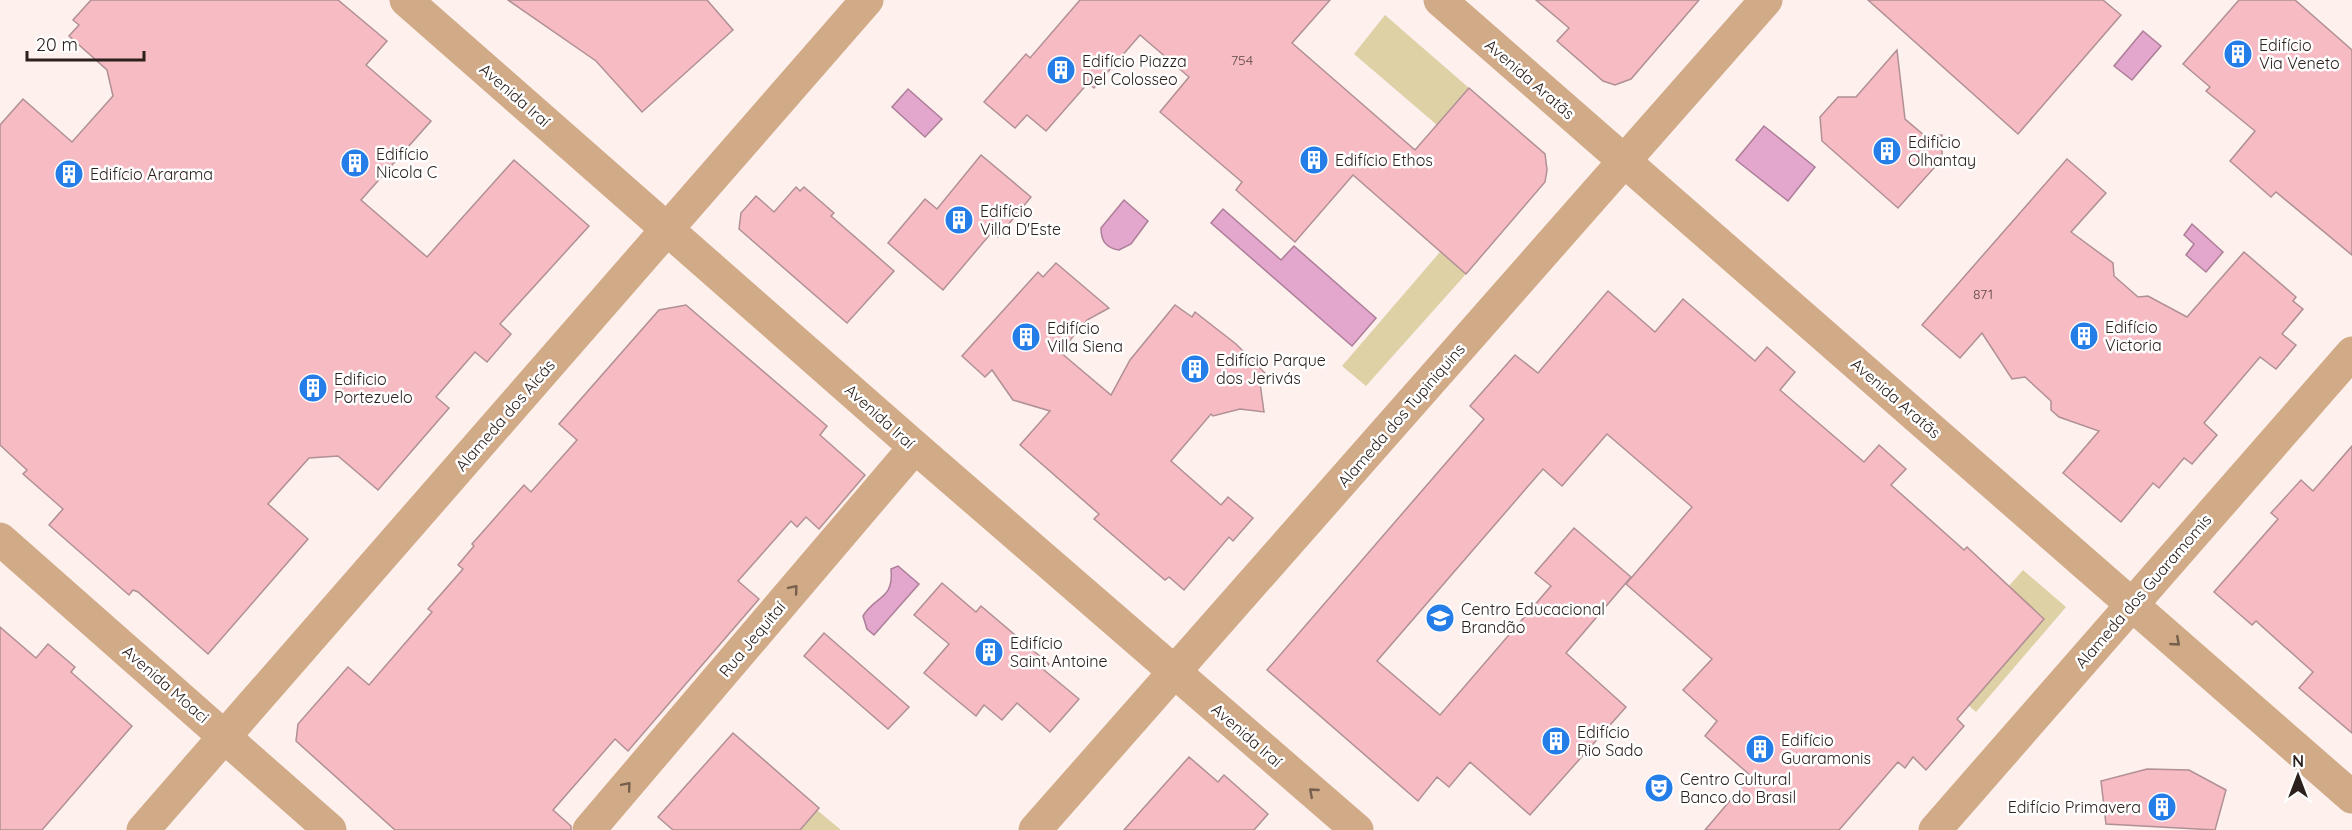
<svg xmlns="http://www.w3.org/2000/svg" width="2352" height="830" font-family="Quicksand,sans-serif">
<style>
.green{fill:#ded1a6}
.water{fill:#e3a6cd;stroke:#ac7e98;stroke-width:1.5}
.building{fill:#f7bbc4;stroke:#b09094;stroke-width:1.5}
.lines{fill:none;stroke-linecap:round;stroke-linejoin:round}
.minor{stroke:#d1aa87;stroke-width:33}
.oneway{stroke:#775f4d}
.labels{text-anchor:middle;stroke-width:5;stroke-linejoin:round;paint-order:stroke}
.number-label{font-size:14px;fill:#604847}
.poi-label{font-size:16px;fill:#2d211d;stroke:#fff;text-anchor:start}
.street-label{font-size:16px;fill:#2d211d;stroke:#fff}
</style>
<rect width="100%" height="100%" fill="#fef0ed"/>
<g class="green">
<path d="M1385,15l84,73 -32,37 -83,-71z"/>
<path d="M1440,252l26,22 -100,112 -24,-20z"/>
<path d="M2023,570l43,37 -90,105 -8,-7 76,-86 -36,-32z"/>
<path d="M817,810l24,20h-41z"/>
</g>
<g class="water">
<path d="M2143,31l18,15 -29,34 -18,-14z"/>
<path d="M908,89l34,30 -17,18 -33,-30z"/>
<path d="M1764,126l51,41 -27,34 -52,-41z"/>
<path d="M1124,200l24,21 -17,23 -12,6c-13,-2 -18,-9 -18,-22z"/>
<path d="M1223,209l58,51 13,-14 82,72 -24,28 -141,-123z"/>
<path d="M2192,224l31,28 -17,20 -20,-17 8,-11 -10,-9z"/>
<path d="M898,566l21,18 -45,51 -7,-6 -4,-13c13,-21 31,-16 28,-47z"/>
</g>
<g class="building">
<path d="M91,0h247l49,41 -21,24 65,56 -70,79 66,57 87,-97 75,66 -89,98 11,10 -24,28 -12,-10 -39,45 13,11 -71,82 -40,-34 -29,2 -41,46 40,35 -100,115 -70,-62 -5,-2 -4,5 -80,-70 14,-16 -40,-35 4,-4 -27,-25v-320l23,-26 49,43 41,-46 -6,-26 -38,-34 10,-11 -6,-5z"/>
<path d="M508,0h199l26,30 -91,82 -46,-51z"/>
<path d="M1080,0h250l-38,43 123,107 54,-62 76,66 2,16 -2,12 -79,92 -113,-99 -58,67 -59,-52 6,-8 -82,-70 29,-35 -49,-42 -46,53 -6,-5 -42,48 -19,-16 -12,13 -31,-26 42,-48 4,4z"/>
<path d="M1536,0h163l-68,79 -16,6 -12,-4 -46,-40 12,-13z"/>
<path d="M1868,0h235l18,15 -103,119z"/>
<path d="M2239,0h56l57,50v205l-76,-63 -5,5 -41,-36 25,-30 -49,-40 4,-4 -27,-23z"/>
<path d="M1897,50l8,69 20,17 17,-1v24l-44,49 -76,-67 -2,-24 18,-20h18z"/>
<path d="M981,155l50,42 -33,40 -6,-5 -49,58 -55,-47 37,-44 12,10z"/>
<path d="M2067,159l39,34 -35,39 42,31 1,13 24,21 10,-1 39,21 57,-65 52,45 -3,4 10,8 -21,25 14,11 -20,24 -16,-12 -56,66 13,12 -25,29 -8,-6 -25,30 -6,-5 -32,39 -58,-49 36,-42 -40,-14 -8,-7v-9l-26,-24 -13,2 -30,-46 -22,25 -38,-33z"/>
<path d="M796,187l4,4 4,-4 30,26 -3,3 63,55 -47,52 -108,-94 2,-16 15,-17 18,16z"/>
<path d="M1056,263l53,45 -22,12 -27,32 51,43 19,-35 45,-55 17,12 3,-5 41,32 30,30 -6,9 4,29 -24,-3 -27,7 -2,-2 -40,47 50,44 7,-8 25,21 -20,23 -4,-4 -45,53 -15,-13 -4,3 -71,-61 5,-5 -79,-69 30,-34 -37,-11 -21,-30 -7,7 -23,-21 76,-84 5,5z"/>
<path d="M1608,291l47,41 28,-33 72,62 12,-14 28,25 -15,18 84,72 15,-17 27,24 -15,16 73,65 3,-3 77,72 -87,100 7,7 -38,44 -13,-13 -8,11 -7,-6 -59,68h-134l46,-54 -46,-40 12,-15 -34,-31 29,-31 -86,-75 66,-77 -85,-73 -45,52 -19,-17 -166,192 63,54 111,-129 -16,-13 39,-45 57,49 -65,76 60,54 -96,108 -60,-53 -21,25 -12,-10 -19,24 -151,-131 217,-251 -14,-13 45,-51 23,18z"/>
<path d="M686,305l141,121 -7,9 45,40 -46,54 -13,-12 -9,10 -6,-6 -53,60 21,18 -131,152 -13,-12 -62,71 18,16v4h-176l-99,-89 2,-17 50,-57 21,18 63,-73 -4,-3 35,-40 -5,-4 16,-19 -2,-2 52,-59 7,7 46,-52 -18,-16 100,-114z"/>
<path d="M2352,446v287l-53,-45 14,-16 -57,-51 -4,4 -38,-33 64,-73 -7,-6 30,-33 12,11z"/>
<path d="M942,583l34,29 5,-6 68,58 -5,6 35,29 -29,33 -33,-29 -15,17 -18,-15 -8,11 -52,-43 25,-29 -35,-29z"/>
<path d="M0,627l36,31 12,-14 27,23 -4,5 61,54 -90,104h-42z"/>
<path d="M824,633l85,74 -21,22 -84,-73z"/>
<path d="M733,733l86,75 -19,22h-127l-15,-13z"/>
<path d="M1189,757l29,25 6,-7 44,39 -14,16h-130z"/>
<path d="M2147,769l42,1 37,20 -11,40 -109,-6 -5,-43z"/>
</g>
<g class="lines">
<g class="minor">
<path d="M406,0l509,447 442,383"/>
<path d="M1440,0l912,797"/>
<path d="M0,539l330,291"/>
<path d="M143,830l724,-830"/>
<path d="M589,830l326,-383"/>
<path d="M1035,830l731,-830"/>
<path d="M1935,830l417,-477"/>
</g>
</g>
<defs><path id="oneway-chevron" d="M-2-3.5L2.5 0L-2 3.5" fill="none" stroke-width="1.6" stroke-linecap="round" stroke-linejoin="round" transform="scale(1.5)"/></defs>
<g class="oneway">
<use href="#oneway-chevron" transform="translate(794 589) rotate(-50)"/>
<use href="#oneway-chevron" transform="translate(2176 642) rotate(41)"/>
<use href="#oneway-chevron" transform="translate(627 786) rotate(-50)"/>
<use href="#oneway-chevron" transform="translate(1313 792) rotate(-139)"/>
</g>
<defs>
<g id="building-disc" transform="scale(1.5)"><circle r="9.5" fill="#257de7" stroke="#fff"/><path d="M-4-6H4V6H1V3H-1V6H-4ZM-2.5-4.3h1.7v1.8h-1.7ZM.8-4.3h1.7v1.8H.8ZM-2.5-1h1.7V.8h-1.7ZM.8-1h1.7V.8H.8Z" fill="#fff"/></g>
<g id="school-disc" transform="scale(1.5)"><circle r="9.5" fill="#257de7" stroke="#fff"/><path d="M0-5L7-2L0 1L-7-2ZM-4 1L0 2.5L4 1V4Q0 6-4 4Z" fill="#fff"/></g>
<g id="theatre-disc" transform="scale(1.5)"><circle r="9.5" fill="#257de7" stroke="#fff"/><path d="M-5-5.5Q0-4 5-5.5V0Q5 5 0 6Q-5 5-5 0ZM-3.3-2.5H-1v1.5H-3.3ZM1-2.5H3.3v1.5H1ZM-2.8 1Q0 5.5 2.8 1Z" fill="#fff"/></g>
</defs>
<g fill-rule="evenodd">
<use href="#building-disc" x="2238" y="54"/>
<use href="#building-disc" x="1061" y="70"/>
<use href="#building-disc" x="1887" y="151"/>
<use href="#building-disc" x="1314" y="160"/>
<use href="#building-disc" x="355" y="163"/>
<use href="#building-disc" x="69" y="174"/>
<use href="#building-disc" x="959" y="220"/>
<use href="#building-disc" x="2084" y="336"/>
<use href="#building-disc" x="1026" y="337"/>
<use href="#building-disc" x="1195" y="369"/>
<use href="#building-disc" x="313" y="388"/>
<use href="#school-disc" x="1440" y="618"/>
<use href="#building-disc" x="989" y="652"/>
<use href="#building-disc" x="1556" y="741"/>
<use href="#building-disc" x="1760" y="749"/>
<use href="#theatre-disc" x="1659" y="788"/>
<use href="#building-disc" x="2162" y="807"/>
</g>
<g class="labels">
<g class="number-label">
<text x="1242" y="65">754</text>
<text x="1983" y="299">871</text>
</g>
<g class="poi-label">
<text x="2259" y="51">Edifício<tspan x="2259" dy="18">Via Veneto</tspan></text>
<text x="1082" y="67">Edifício Piazza<tspan x="1082" dy="18">Del Colosseo</tspan></text>
<text x="1908" y="148">Edificio<tspan x="1908" dy="18">Olhantay</tspan></text>
<text x="376" y="160">Edifício<tspan x="376" dy="18">Nicola C</tspan></text>
<text x="1335" y="166">Edifício Ethos</text>
<text x="90" y="180">Edifício Ararama</text>
<text x="980" y="217">Edifício<tspan x="980" dy="18">Villa D'Este</tspan></text>
<text x="2105" y="333">Edifício<tspan x="2105" dy="18">Victoria</tspan></text>
<text x="1047" y="334">Edifício<tspan x="1047" dy="18">Villa Siena</tspan></text>
<text x="1216" y="366">Edifício Parque<tspan x="1216" dy="18">dos Jerivás</tspan></text>
<text x="334" y="385">Edificio<tspan x="334" dy="18">Portezuelo</tspan></text>
<text x="1461" y="615">Centro Educacional<tspan x="1461" dy="18">Brandão</tspan></text>
<text x="1010" y="649">Edifício<tspan x="1010" dy="18">Saint Antoine</tspan></text>
<text x="1577" y="738">Edifício<tspan x="1577" dy="18">Rio Sado</tspan></text>
<text x="1781" y="746">Edifício<tspan x="1781" dy="18">Guaramonis</tspan></text>
<text x="1680" y="785">Centro Cultural<tspan x="1680" dy="18">Banco do Brasil</tspan></text>
<text x="2141" y="813" text-anchor="end">Edifício Primavera</text>
</g>
<g class="street-label">
<text transform="translate(1530 79) rotate(41)" y="6">Avenida Aratãs</text>
<text transform="translate(515 95) rotate(41)" y="6">Avenida Iraí</text>
<text transform="translate(1896 398) rotate(41)" y="6">Avenida Aratãs</text>
<text transform="translate(505 415) rotate(-49)" y="6">Alameda dos Aicás</text>
<text transform="translate(1401 415) rotate(-49)" y="6">Alameda dos Tupiniquins</text>
<text transform="translate(880 416) rotate(42)" y="6">Avenida Iraí</text>
<text transform="translate(2143 591) rotate(-49)" y="6">Alameda dos Guaramomis</text>
<text transform="translate(752 639) rotate(-50)" y="6">Rua Jequitaí</text>
<text transform="translate(166 684) rotate(41)" y="6">Avenida Moaci</text>
<text transform="translate(1247 735) rotate(41)" y="6">Avenida Iraí</text>
</g>
</g>
<g transform="translate(2298 776)" stroke="#ffffff" stroke-width="4.5" paint-order="stroke">
<path d="M0-4.5L10 22L0 15L-10 22Z" fill="#2d211d"/>
<text y="-9" font-size="16" font-weight="bold" text-anchor="middle" fill="#2d211d">N</text>
</g>
<path d="M27 51v9h117v-9" fill="none" stroke="#2d211d" stroke-width="3"/>
<text x="36" y="51" font-size="18" fill="#2d211d" stroke="#ffffff" stroke-width="4.5" paint-order="stroke">20 m</text>
</svg>
